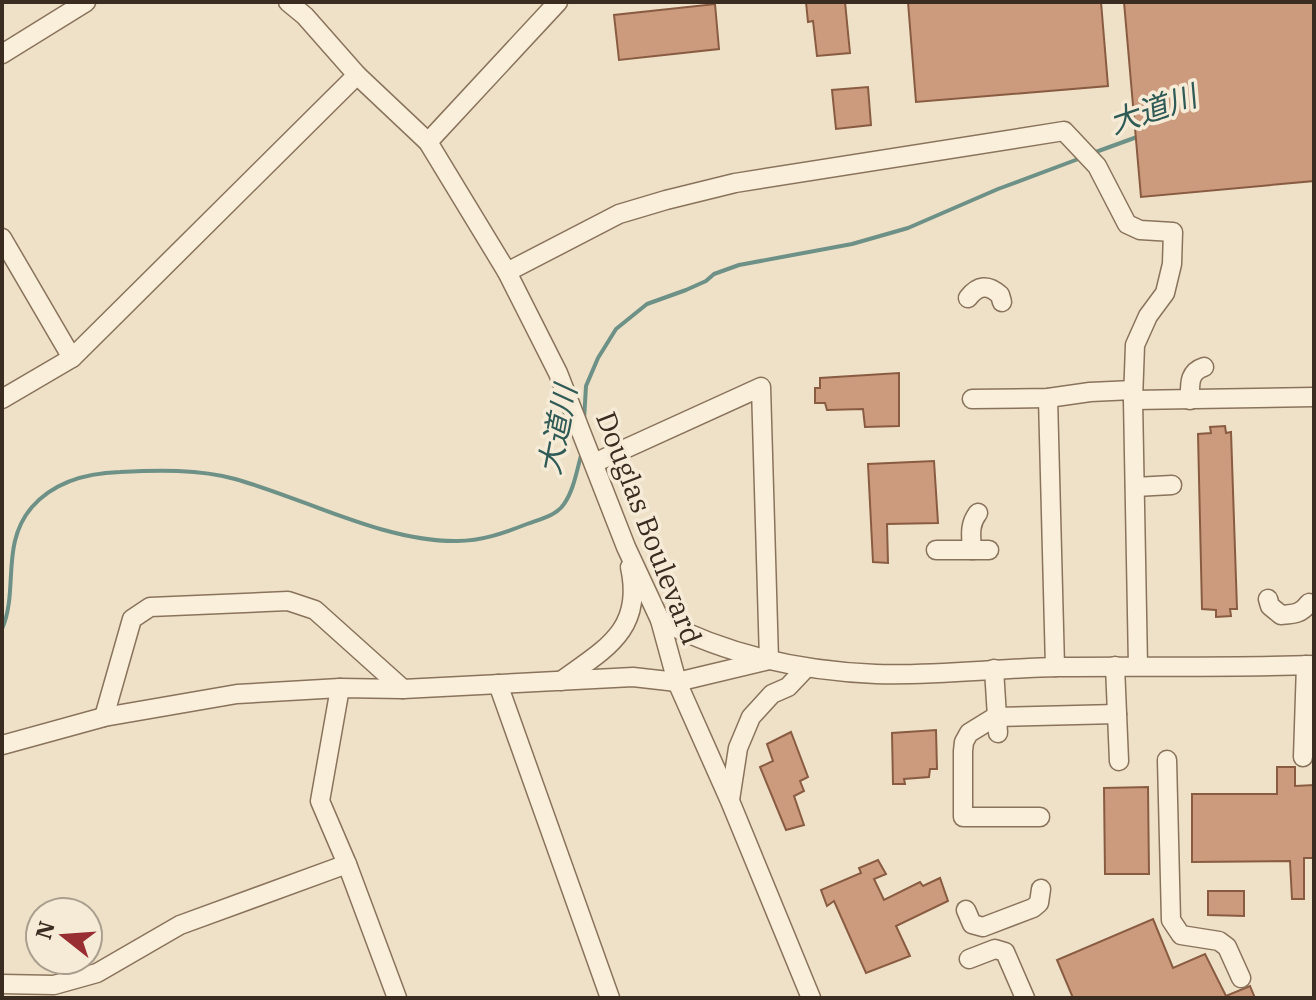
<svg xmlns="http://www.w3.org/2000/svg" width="1316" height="1000" font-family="'IBM Plex Serif','Noto Sans JP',serif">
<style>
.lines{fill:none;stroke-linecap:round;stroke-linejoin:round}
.stream{stroke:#6e9187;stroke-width:4}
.building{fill:#cc9b7d;stroke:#895c42;stroke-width:2}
.minor-casing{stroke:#8a735c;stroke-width:21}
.minor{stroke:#f9efda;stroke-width:18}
.labels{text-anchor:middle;stroke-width:7;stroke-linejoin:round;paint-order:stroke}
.street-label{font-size:28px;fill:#3a2c20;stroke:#f5ebd7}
.water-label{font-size:30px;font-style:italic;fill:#2f5a55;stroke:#f5ebd7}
</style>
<rect width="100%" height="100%" fill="#eee1c7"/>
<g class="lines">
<g class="stream">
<path d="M1093,153l44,-16"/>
<path d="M584,420l2,-34 12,-28 18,-29 31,-25 39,-14 20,-9 8,-7 25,-9 113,-21 56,-16 90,-39 83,-31"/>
<path d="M2,629c17,-39 -2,-85 30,-122 22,-25 55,-34 88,-35 37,-2 79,-3 115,7 69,19 149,63 222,62 25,0 47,-8 70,-17 13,-5 29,-8 37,-20 10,-14 13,-35 18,-52"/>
</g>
</g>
<g class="building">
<path d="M806,2h39l5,51 -33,3 -4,-35 -5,1z"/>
<path d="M908,2h193l7,84 -192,16z"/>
<path d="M1124,2h190v179l-173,16z"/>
<path d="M715,4l4,45 -100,11 -5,-45z"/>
<path d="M868,87l3,38 -35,4 -4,-39z"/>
<path d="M899,373v53l-34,1 -2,-18 -36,1 -2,-7h-10v-15h5v-10z"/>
<path d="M1225,426l1,7 5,-1 6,177h-7l1,7 -15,1v-7l-14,-1 -4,-175 13,-1 -1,-6z"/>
<path d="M934,461l4,62 -51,1 1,39 -15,-1 -5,-98z"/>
<path d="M936,730l1,39h-7l-1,8 -25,2 1,5h-12l-1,-51z"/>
<path d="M791,732l17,45 -8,4 4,10 -10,5 10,29 -18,5 -26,-63 13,-6 -6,-17z"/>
<path d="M1277,767h18v19l19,-1v73h-10v41h-12l-2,-38 -98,1v-68h85z"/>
<path d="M1148,787l1,87h-44l-1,-86z"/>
<path d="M878,860l8,14 -12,5 10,21 36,-18 3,4 17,-8 8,23 -52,25 14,30 -44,17 -32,-72 -7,5 -6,-16 40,-17 -2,-5z"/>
<path d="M1208,891h36v25l-36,-1z"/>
<path d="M1153,919l20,49 32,-14 21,42 24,-10 5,12h-182l-16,-38z"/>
</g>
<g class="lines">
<g class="minor-casing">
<g id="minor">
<path d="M288,2l17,14 52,59 71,67 79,130 51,101 68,174 34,73 17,62 53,119 81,197"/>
<path d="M2,54l84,-52"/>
<path d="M428,142l130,-140"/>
<path d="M2,238l70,120"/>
<path d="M507,272l112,-58 47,-14 69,-17 329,-52 33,35 30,58 13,6 33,2 -1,32 -7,29 -17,23 -13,29 -2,55 5,266"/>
<path d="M968,298c10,-13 20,-14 32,-3l2,7"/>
<path d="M1048,398l7,269"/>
<path d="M2,399l70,-41 285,-283"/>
<path d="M972,399l76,-1 42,-6 43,-2"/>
<path d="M1133,400l181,-3"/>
<path d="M1190,400c0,-15 -2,-28 14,-33"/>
<path d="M594,463l167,-76 8,273"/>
<path d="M1135,487l37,-2"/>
<path d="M936,550h53"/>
<path d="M972,550c-1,-14 -3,-26 6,-37"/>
<path d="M1268,599l2,7 11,9c13,-1 20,-1 28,-12"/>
<path d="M660,620c67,35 141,51 216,54 61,2 122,-6 183,-7 85,-1 170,1 255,-2"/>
<path d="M1115,666l4,95"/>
<path d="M994,669l4,64"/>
<path d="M561,681c44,-32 83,-51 69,-114"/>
<path d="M498,684l112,314"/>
<path d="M340,688l-20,113 27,63 50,134"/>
<path d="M104,717l28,-98 18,-12 138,-6 27,9 88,79"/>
<path d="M2,745l102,-28 133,-23 103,-6 63,1 230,-12 44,5 92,-22"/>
<path d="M1303,757l3,-92"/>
<path d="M1167,760l4,160 10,15 38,6 8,6 14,31"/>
<path d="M730,800l8,-52 13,-31 21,-23 16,-7 18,-19"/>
<path d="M1040,817h-77v-66l1,-9 5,-9 26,-16 122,-3"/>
<path d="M966,910l6,14 11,3 50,-19 6,-5 2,-14"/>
<path d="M969,959l26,-10 10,3 20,46"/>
<path d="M2,984l52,1 43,-12 83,-48 167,-61"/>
</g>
</g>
<use href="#minor" class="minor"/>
</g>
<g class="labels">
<g class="street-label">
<text transform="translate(649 528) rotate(69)" y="10">Douglas Boulevard</text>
</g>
<g class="water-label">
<text transform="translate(1153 110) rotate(-19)" y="10">大道川</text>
<text transform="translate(558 430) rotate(-79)" y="10">大道川</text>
</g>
</g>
<rect width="1316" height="1000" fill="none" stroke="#3a2c20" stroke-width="8"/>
<g transform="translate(64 936) rotate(287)"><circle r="38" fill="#f5ebd7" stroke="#aa9f8e" stroke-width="2"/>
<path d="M0-6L14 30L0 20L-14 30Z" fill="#982d32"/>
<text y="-12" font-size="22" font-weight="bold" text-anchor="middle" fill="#3a2c20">N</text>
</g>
</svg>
